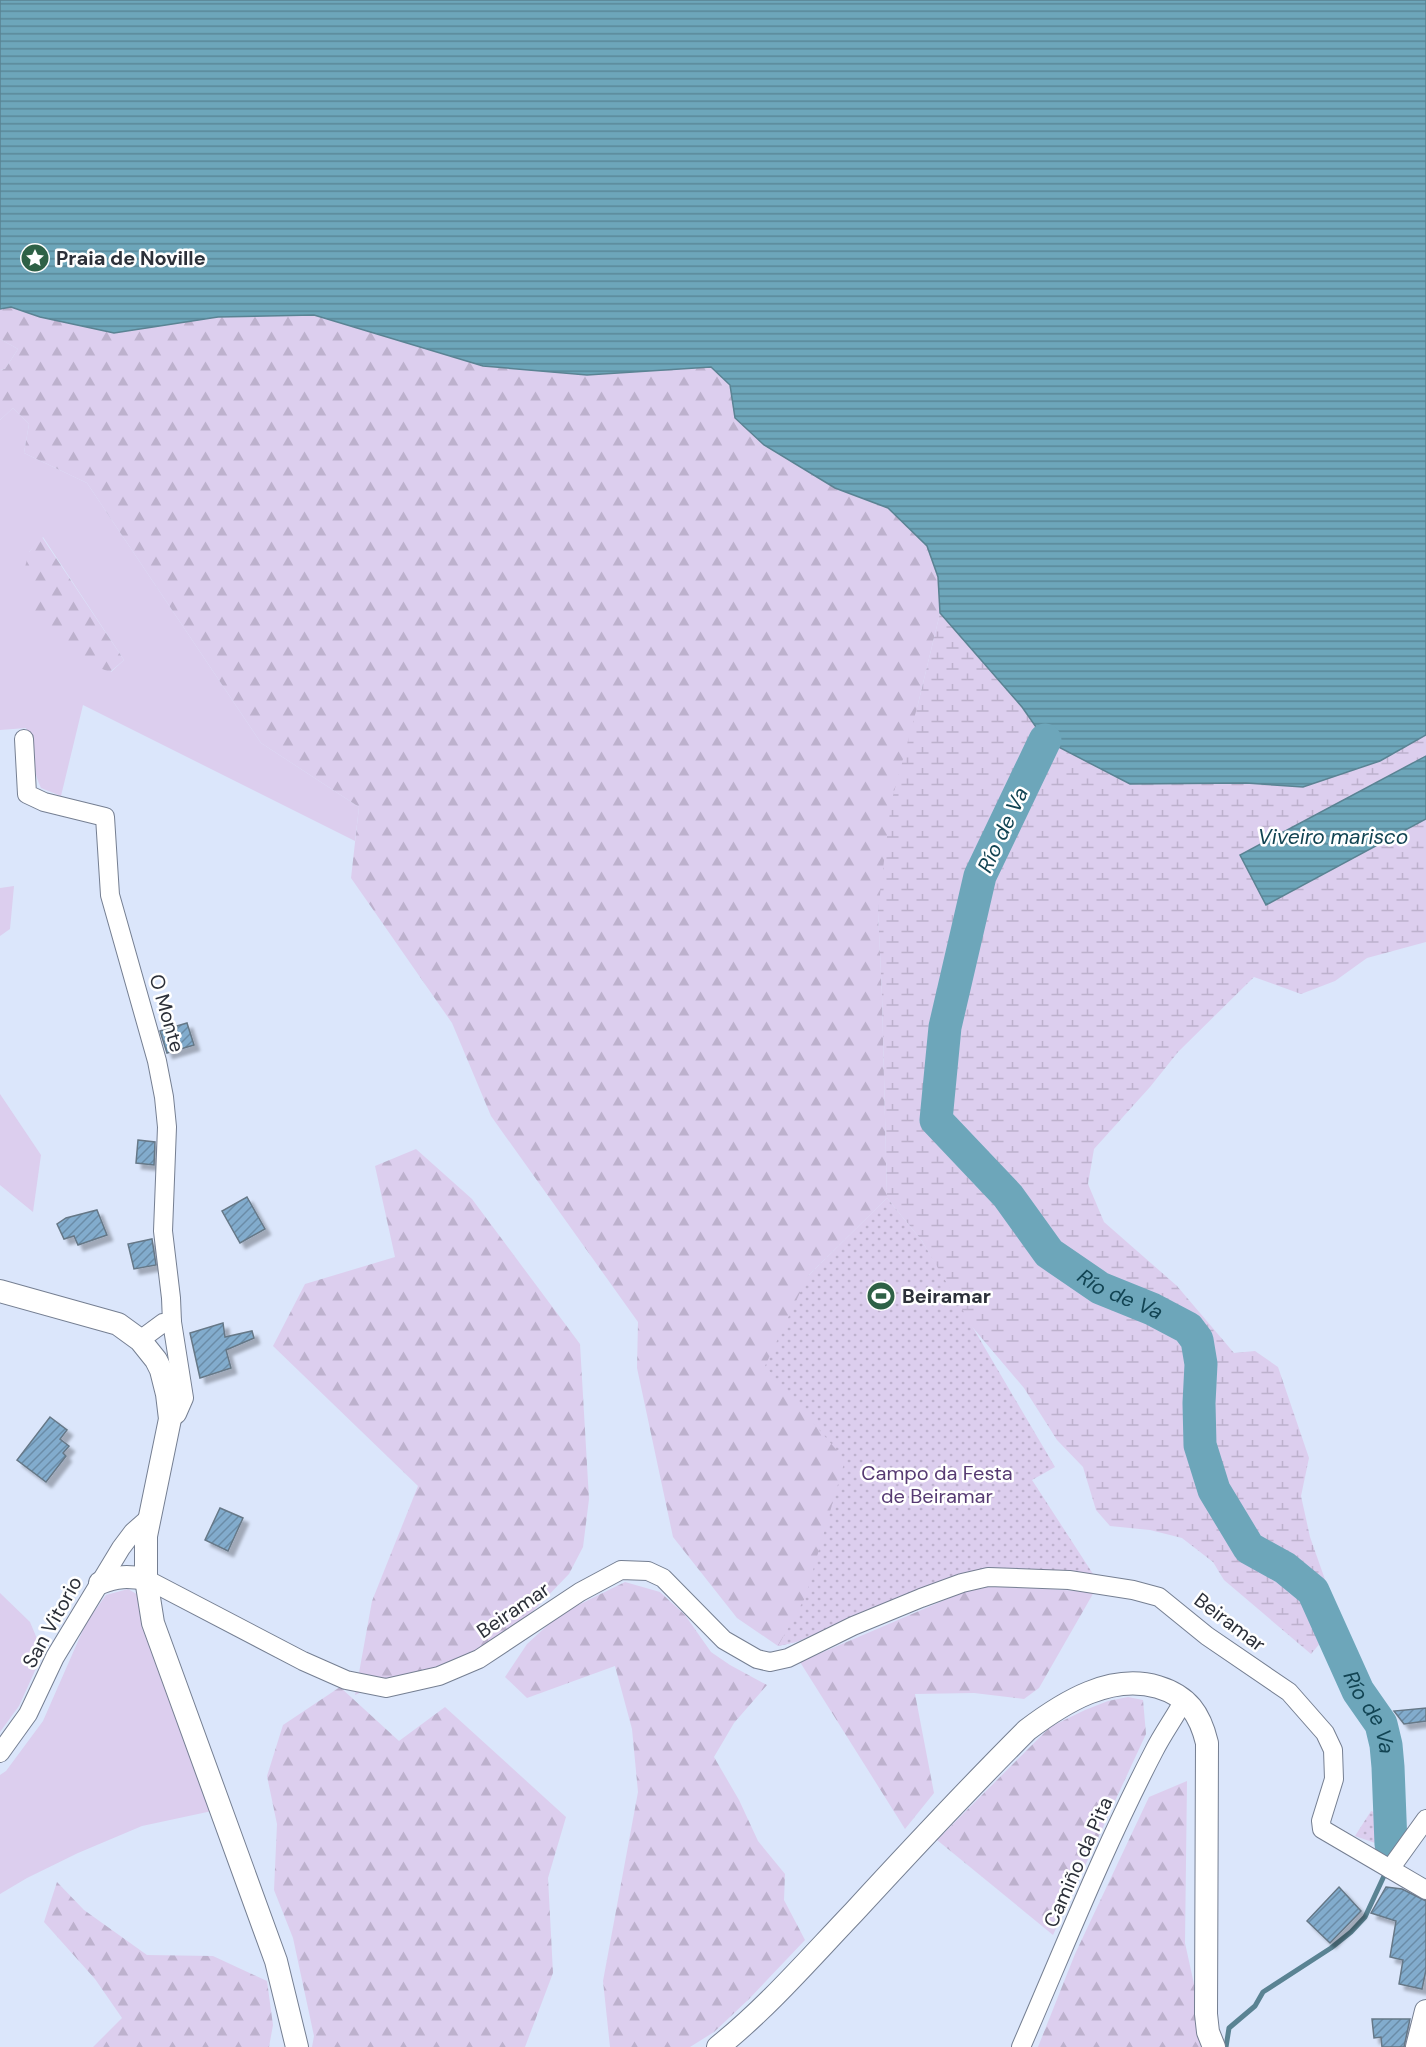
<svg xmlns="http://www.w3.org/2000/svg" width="1426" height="2047" font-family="'DM Sans',sans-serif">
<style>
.grass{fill:#dcceee;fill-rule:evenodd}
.forest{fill:url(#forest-firs)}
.wetland{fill:url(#wetland-marsh)}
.park{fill:url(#park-dots)}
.water{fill:url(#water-rules);stroke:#5a8393;stroke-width:1.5}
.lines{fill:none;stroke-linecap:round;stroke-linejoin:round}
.stream{stroke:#5a8393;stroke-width:5}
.river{stroke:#6da6ba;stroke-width:33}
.building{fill:url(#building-hatch);stroke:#667887;stroke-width:1.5;filter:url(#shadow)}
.minor-casing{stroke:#757f92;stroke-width:20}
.tertiary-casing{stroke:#757f92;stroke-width:24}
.minor{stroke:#fff;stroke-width:18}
.tertiary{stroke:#fff;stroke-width:22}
.labels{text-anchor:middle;stroke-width:5;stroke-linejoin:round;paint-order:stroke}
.poi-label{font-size:20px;font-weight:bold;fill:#2c3039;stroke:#fff;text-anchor:start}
.street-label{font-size:20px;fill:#2c3039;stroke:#fff}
.park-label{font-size:20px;fill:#563a72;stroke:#fff}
.water-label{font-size:21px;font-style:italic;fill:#124453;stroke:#fff}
</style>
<defs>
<pattern id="forest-firs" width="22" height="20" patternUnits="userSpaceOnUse" patternTransform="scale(1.5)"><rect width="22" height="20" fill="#dcceee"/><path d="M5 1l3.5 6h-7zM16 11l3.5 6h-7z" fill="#bdb1cd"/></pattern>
<pattern id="wetland-marsh" width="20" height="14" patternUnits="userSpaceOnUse" patternTransform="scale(1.5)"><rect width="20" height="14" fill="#dcceee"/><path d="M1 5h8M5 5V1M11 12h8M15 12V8" fill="none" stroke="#bdb1cd"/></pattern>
<pattern id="park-dots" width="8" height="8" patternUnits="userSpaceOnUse" patternTransform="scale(1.5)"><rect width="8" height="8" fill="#dcceee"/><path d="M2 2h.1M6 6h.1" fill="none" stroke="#bdb1cd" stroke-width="1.8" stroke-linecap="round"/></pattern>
<pattern id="water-rules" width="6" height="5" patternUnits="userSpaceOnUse" patternTransform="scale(1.5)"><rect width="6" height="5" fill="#6da6ba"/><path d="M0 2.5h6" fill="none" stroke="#5a8898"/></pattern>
<pattern id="building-hatch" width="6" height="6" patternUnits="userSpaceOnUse" patternTransform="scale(1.5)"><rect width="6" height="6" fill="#82accd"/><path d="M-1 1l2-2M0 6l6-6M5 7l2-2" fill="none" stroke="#6b8ca7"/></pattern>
<filter id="shadow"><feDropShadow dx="5.5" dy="5.5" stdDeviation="1.5" flood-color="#0004"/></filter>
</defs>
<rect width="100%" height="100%" fill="#dbe6fb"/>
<g class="grass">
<path d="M0,339l18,10 -13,20 -5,1z"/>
<path d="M13,408l16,16 -5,29 63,30 174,260 98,64 -4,34 -272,-136 -22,91 -20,-8c-9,-19 -9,-40 -15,-60l-26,2v-310zM43,537l81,123 -13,12 -82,-120z"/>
<path d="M14,886l-4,43 -10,7v-48z"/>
<path d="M0,1094l41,61 -8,57 -33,-27z"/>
<path d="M128,1589l12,7 72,215 -70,15 -64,27 -51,25 -27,16v-119l6,-4 37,-50 43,-98 20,-28z"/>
<path d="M0,1593l30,29 13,31 -24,53 -19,26z"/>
</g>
<g class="forest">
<path d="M11,307l29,10 274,-2 169,51 228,1 19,18 5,33 100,70 53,20 39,38 11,31 2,36 -22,91 -40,207 4,84 5,203 -79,78 229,212 12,21v62l-37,-3 -22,3 -64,17 -130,54 -18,4 -41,-28 -64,-81 -36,-169 1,-46 -147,-206 -39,-93 -101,-145 8,-71 -98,-64 -174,-260 -63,-30 5,-29 -16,-16 -13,12v-50l5,-1 13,-20 -18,-10v-30z"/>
<path d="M42,537l82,123 -14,12 -29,-11 -42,-33 -15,-57 5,-19z"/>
<path d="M416,1149l56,50 108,145 9,155 -6,48 -14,27 -63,65 -69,29 -53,14 -29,13 17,-94 46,-115 -145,-140 32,-62 90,-27 -20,-91z"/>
<path d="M625,1582l35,10 25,23 26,37 19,13 37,20 -33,38 -20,34 25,43 19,41 27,33 -1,26 21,40 -56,59 -35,33 -24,15h-80l-7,-66 35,-189 -6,-63 -17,-63 -88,32 -22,-21 22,-33 33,-30z"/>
<path d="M992,1585l102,7 -55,96 -15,11 -50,-6 -59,1 19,99 -29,36 -105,-167 161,-69z"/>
<path d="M340,1687l59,54 46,-34 121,110 -18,61 5,95 -28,74h-213l2,-11 -21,-98 -19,-48 3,-66 -10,-48 16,-51z"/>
<path d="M1128,1697l15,3 3,34 -93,201 -116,-95 113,-113 35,-17 23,-9z"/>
<path d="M1187,1781l-2,162 18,82v22h-165l37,-93 74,-157z"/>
<path d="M57,1882l27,28 63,45 66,1 54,25 6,44 -4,22h-176l29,-29 -27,-39 -51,-57z"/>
</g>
<path class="wetland" d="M940,613l82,94 23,33 201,43 57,4 77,-26 46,-26v207l-59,16 -32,23 -34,13 -47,-17 -76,75 -28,35 -56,62 -6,35 16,38 73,64 57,67 21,-2 23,16 31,91 -8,38 9,41 18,51 5,30 -11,23 -11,13 -87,-74 -11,-18 -31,-24 -32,-8 -40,-4 -14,-16 -13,-43 -26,-27 -33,-52 -56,-66 -46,-81 -35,-43 -5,-203 -4,-84 13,-108 27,-99z"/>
<g class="park">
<path d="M887,1198l35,43 133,226 -23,13 63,97 -83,-9 -22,3 -64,17 -130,54 -18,4 27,-48 40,-138 -80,-94 43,-90z"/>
<path d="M1371,1811l9,3 -5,29 -20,-7z"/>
</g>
<g class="water">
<path d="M0,0h1426v735l-46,26 -77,26 -57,-4 -116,1 -85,-44 -23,-33 -82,-94 -2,-36 -11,-31 -39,-38 -53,-20 -71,-43 -29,-27 -5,-33 -19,-18 -124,8 -104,-9 -169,-51 -96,2 -104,16 -74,-16 -29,-10 -11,2z"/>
<path d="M1426,756v63l-160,86 -26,-50z"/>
</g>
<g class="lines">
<path class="stream" d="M1226,2047l3,-19 26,-22 8,-14 68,-44 20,-16 14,-15 19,-41"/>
<path class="river" id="s1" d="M1045,740l-65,136 -35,151 -9,93 72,76 41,57 51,35 52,21 36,19 9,12 4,24 -2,39 1,42 14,45 35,58 36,20 28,23 45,100 23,33 5,21 2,22 3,77"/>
</g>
<g class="building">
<path d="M187,1023l7,22 -27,8 -7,-22z"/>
<path d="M138,1140l17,2 -1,23 -18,-2z"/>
<path d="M247,1197l18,32 -25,14 -18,-32z"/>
<path d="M97,1210l10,25 -29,10 -4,-9 -10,3 -7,-15 9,-6z"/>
<path d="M152,1239l4,26 -22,4 -6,-25z"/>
<path d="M223,1323l2,14 27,-6 2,7 -28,12 5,18 -31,10 -10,-45z"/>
<path d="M50,1417l17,13 -7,9 9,7 -6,7 3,3 -20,26 -29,-22z"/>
<path d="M220,1508l23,10 -15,33 -23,-11z"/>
<path d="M1426,1708v13l-22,3 -10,-13z"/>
<path d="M1339,1887l22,24 -31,32 -23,-22z"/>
<path d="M1386,1887l16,2 24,12v69l-4,19 -23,-5 4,-24 -13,-3 6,-36 -25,-8z"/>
<path d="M1372,2019h38l-6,28h-22l-1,-10 -7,1z"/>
</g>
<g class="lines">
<g class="minor-casing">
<g id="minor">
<path d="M24,739l3,55 17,8 61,15 5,78 47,166 7,36 3,30 -4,104 8,67 1,24 12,76 -7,16 -7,5"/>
<path d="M140,1340l23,-17 9,-1"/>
<path d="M146,1579l157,82 43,19 40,8 53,-12 40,-17 101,-67 41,-22 27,1 15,7 61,62 33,19 13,3 18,-4 65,-32 68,-28 41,-15 26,-6 81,3 64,10 26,7 48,39 82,56 36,41 8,17 1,29 -13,42 1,8 104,61"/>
<path d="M0,1753l28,-39 27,-57 66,-109 12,-16 17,-15"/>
<path d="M1390,1869l36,-50"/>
<path d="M1021,2047c43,-99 83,-200 133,-296 9,-18 21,-34 30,-51"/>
</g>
</g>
<g class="tertiary-casing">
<g id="tertiary">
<path d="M0,1291l118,33 22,16 16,20 5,10 6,24 3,25 -24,117v43l7,44 123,338 21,86"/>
<path d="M100,1583c17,-7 28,-7 46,-4"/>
<path d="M718,2047c50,-40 92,-89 136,-135 57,-62 114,-123 173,-182 37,-28 84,-57 131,-43 30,9 42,27 49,56l-1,271 2,18 6,15"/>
<path d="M1417,2047l9,-36"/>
</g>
</g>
<use href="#minor" class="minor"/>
<use href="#tertiary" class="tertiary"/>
</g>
<defs>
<g id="sight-disc" transform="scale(1.5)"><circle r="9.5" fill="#2e6146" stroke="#fff"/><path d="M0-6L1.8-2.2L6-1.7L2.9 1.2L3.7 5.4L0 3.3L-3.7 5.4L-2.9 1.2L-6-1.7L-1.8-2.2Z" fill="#fff"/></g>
<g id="stadium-disc" transform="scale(1.5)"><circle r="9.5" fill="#2e6146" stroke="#fff"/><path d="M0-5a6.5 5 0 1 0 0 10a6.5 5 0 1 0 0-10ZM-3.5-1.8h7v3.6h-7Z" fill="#fff"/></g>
</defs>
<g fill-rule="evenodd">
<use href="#sight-disc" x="35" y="258"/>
<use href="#stadium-disc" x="881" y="1296"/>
</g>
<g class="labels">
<g class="poi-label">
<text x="56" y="265">Praia de Noville</text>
<text x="902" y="1303">Beiramar</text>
</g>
<g class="street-label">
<text transform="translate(167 1013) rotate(74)" y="7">O Monte</text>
<text transform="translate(513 1610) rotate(-34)" y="7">Beiramar</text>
<text transform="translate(52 1622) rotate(-61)" y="7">San Vitorio</text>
<text transform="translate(1230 1622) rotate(37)" y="7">Beiramar</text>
<text transform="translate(1078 1862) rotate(-66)" y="7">Camiño da Pita</text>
</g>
<g class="park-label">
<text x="937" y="1480">Campo da Festa<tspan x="937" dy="23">de Beiramar</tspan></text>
</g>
<g class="water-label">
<text transform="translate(1003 830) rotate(-65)" y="7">Río de Va</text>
<text x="1333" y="844">Viveiro marisco</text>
<text dy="7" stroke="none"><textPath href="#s1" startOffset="657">Río de Va</textPath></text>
<text dy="7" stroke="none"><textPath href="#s1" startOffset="1180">Río de Va</textPath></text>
</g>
</g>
</svg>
